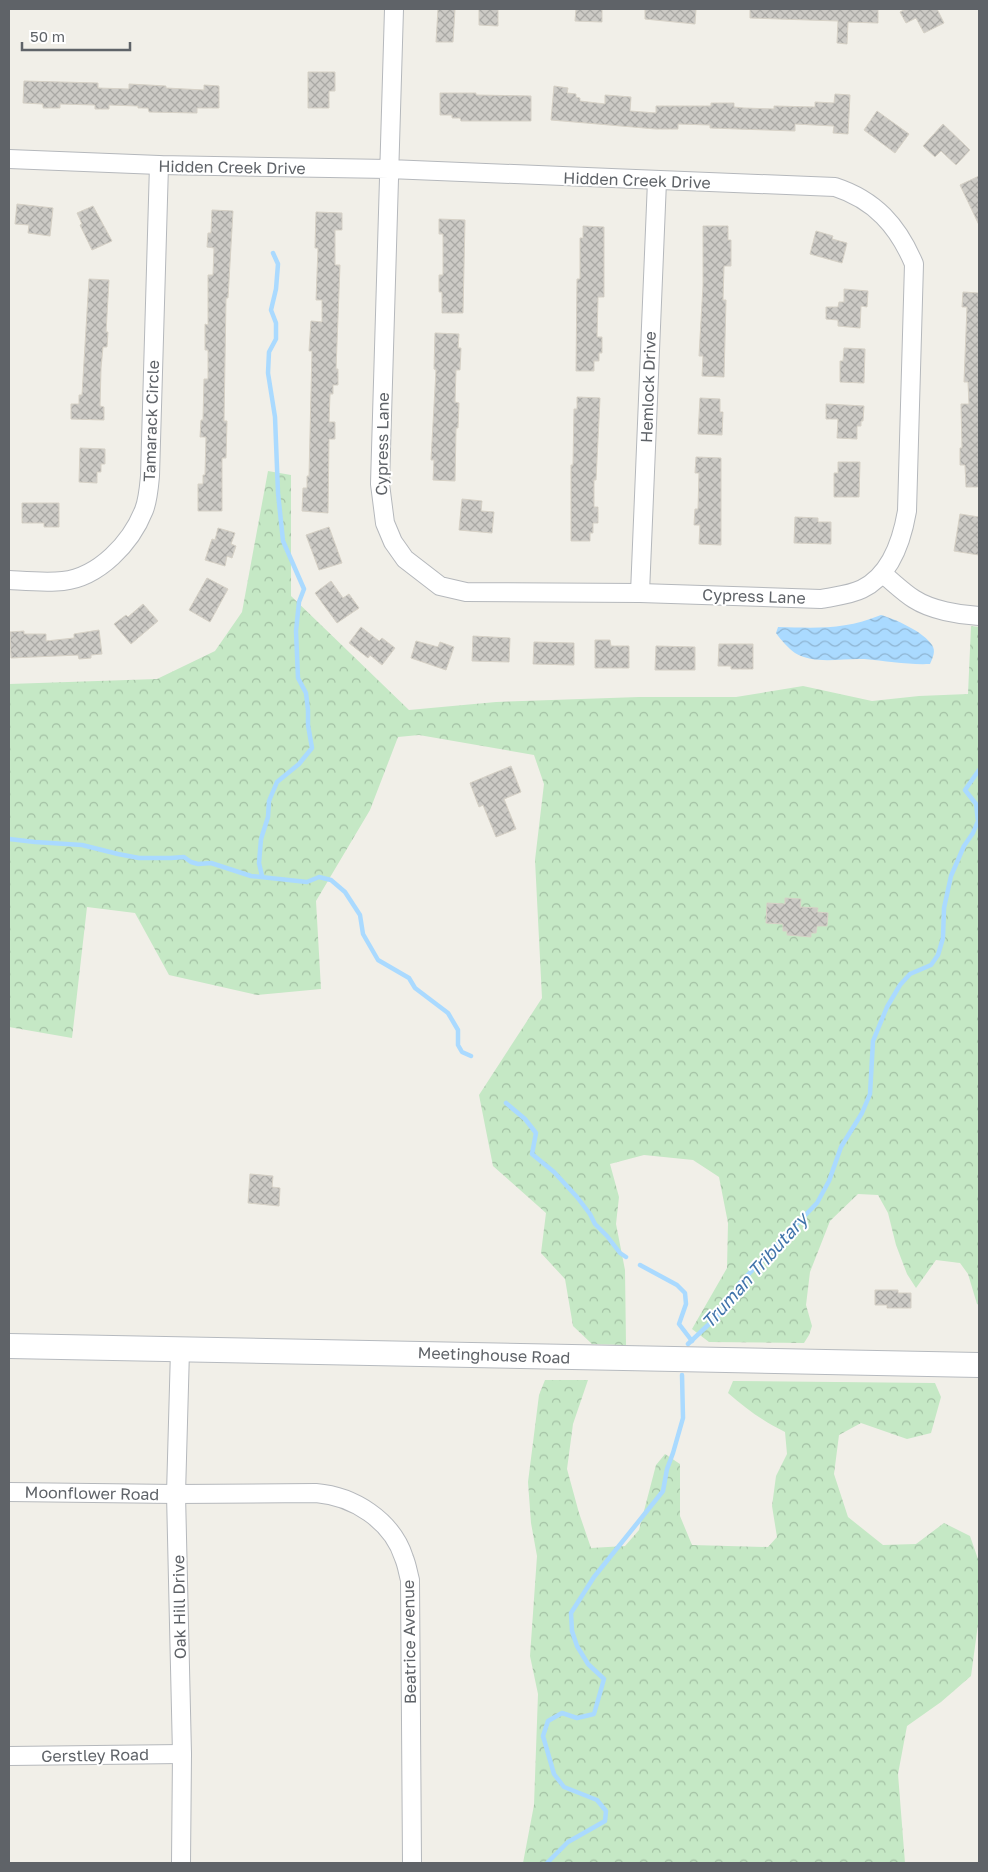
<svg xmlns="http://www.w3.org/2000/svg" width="988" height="1872" font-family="'Golos Text',sans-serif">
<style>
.forest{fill:url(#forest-crowns)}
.water{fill:url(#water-waves)}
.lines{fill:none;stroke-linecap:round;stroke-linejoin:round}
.stream{stroke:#aadaff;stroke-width:4.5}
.building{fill:url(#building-cross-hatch);stroke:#d6d1c6}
.street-casing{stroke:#b5b8bc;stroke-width:20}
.secondary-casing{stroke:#b6babf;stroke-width:26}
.street{stroke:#fff;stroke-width:18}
.secondary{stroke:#fff;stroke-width:24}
.labels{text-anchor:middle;stroke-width:4;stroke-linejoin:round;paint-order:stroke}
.street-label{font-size:16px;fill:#5f6368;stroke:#fff}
.water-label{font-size:18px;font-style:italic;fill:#4174aa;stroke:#fff}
</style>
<defs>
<pattern id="forest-crowns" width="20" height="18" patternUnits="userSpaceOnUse" patternTransform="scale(1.25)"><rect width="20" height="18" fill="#c5e8c5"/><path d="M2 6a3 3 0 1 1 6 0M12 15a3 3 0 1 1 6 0" fill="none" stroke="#a3c0a4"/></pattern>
<pattern id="water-waves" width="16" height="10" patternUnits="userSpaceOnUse" patternTransform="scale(1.25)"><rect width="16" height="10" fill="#aadaff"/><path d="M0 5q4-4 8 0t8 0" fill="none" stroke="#8eb4d2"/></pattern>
<pattern id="building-cross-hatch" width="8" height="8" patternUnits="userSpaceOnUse" patternTransform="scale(1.25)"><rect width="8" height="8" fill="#cccac5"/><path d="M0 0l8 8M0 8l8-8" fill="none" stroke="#a9a8a4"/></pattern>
</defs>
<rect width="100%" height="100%" fill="#f1efe8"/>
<g class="forest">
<path d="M268,471l23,4v121l118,114 87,-8 143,-5h97l67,-11 69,15 47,-5 49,-2 3,-68 8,1v678l-2,-1 -9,-30 -8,-11 -24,-3 -20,28 -9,-14 -11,-29 -8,-32 -10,-18 -20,-1 -28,27 -20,51 -4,33 6,21 -3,9 -5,8 -95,-1 -17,-13 35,-61 1,-45 -9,-46 -26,-17 -49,-5 -34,9 9,33 -3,27 9,46 1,75 -34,-1 -19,-18 -8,-47 -24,-26 5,-40 -53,-47 -14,-71 63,-97 -7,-138 9,-76 -10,-29 -115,-20 -21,2 -28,73 -54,91 5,88 -64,6 -88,-20 -34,-62 -48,-6 -15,131 -63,-11v-343l148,-5 58,-28 27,-39z"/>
<path d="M545,1380h43l-15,44 -6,45 12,44 12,35 34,-2 14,-16 17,-65 9,-11 15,10v52l12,29 76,2 9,-10 -5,-31 4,-30 11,-22 -2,-22c-22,-11 -39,-23 -57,-39l5,-12 202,2 6,14 -10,36 -24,6 -46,-16 -22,12 -5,39 14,43 35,28 33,-1 28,-21 26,13 9,26v55l-8,59 -30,26 -34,24 -9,48 7,89h-382l11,-58 4,-111 -8,-38 7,-100 -6,-33 -3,-41 11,-87z"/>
</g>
<path class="water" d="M881,615c14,4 43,17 51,30 4,6 1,12 -2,19 -22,1 -43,-3 -66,-5 -22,-1 -49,6 -69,-6 -7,-5 -14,-13 -19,-20l2,-6c39,1 66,3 103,-12z"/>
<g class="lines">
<g class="stream">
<path d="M9,839l26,3 47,3 36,9 21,4h32l13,-1 7,5 7,2 13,-1 40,13 56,6 12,-5 12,3 14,12 15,23 3,19 15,26 31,18 6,10 33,25 10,17v15l4,7 9,4"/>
<path d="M262,876l-3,-13 2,-24 7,-22 1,-16 8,-19 22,-18 13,-16 -4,-23v-15l-2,-17 -8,-15 -2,-47 3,-29 5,-13 -21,-48 -5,-48 -3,-76 -7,-44 1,-21 7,-13v-16l-5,-13 5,-21 2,-25 -5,-11"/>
<path d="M506,1103l19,16 11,14 -4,21 22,18 23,25 13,17 5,10 12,12 13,17 6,4"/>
<path d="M640,1265l37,20 8,8 1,11 -7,20 13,17"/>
<path d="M688,1344l37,-35 14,-25 78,-81 12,-22 12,-34 21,-34 8,-19 3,-53 14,-34 13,-22 10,-11 21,-9 7,-10 5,-17 1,-30 7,-32 13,-30 9,-13 5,-12 -2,-17 -11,-14 14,-20"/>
<path d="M547,1863l21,-21 37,-21 1,-10 -9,-11 -33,-13 -10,-13 -11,-38 5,-15 14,-8 15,5 17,-4 10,-35 -16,-15 -11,-18 -5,-15 -1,-18 23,-36 69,-86 4,-22 6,-16 10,-35 -1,-43"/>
</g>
</g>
<g class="building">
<path d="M438,9h17l-2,33h-17z"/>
<path d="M479,9h19v17l-19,-1z"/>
<path d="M576,9h26v13l-27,-1z"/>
<path d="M645,9h51l-1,15 -50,-5z"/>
<path d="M750,9h128v14l-30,-1 -1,22 -10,-1 1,-22 -88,-3z"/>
<path d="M906,9h31l7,14 -20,10 -8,-15 -10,5 -6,-11z"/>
<path d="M308,72h27v19h-6v17h-21z"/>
<path d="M24,81l74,2v5l31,1v-5l37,2v2l38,2v-5l15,1v22h-22v5l-48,-1 -1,-4h-10v-2l-29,-1v4h-14v-4l-35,-1v4h-17v-4l-20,-1z"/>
<path d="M554,86l14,2 -1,5 9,1v3l4,1v3l25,3v-9l26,2 -1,14 26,2v-7h55v-3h23v4l10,1 30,1v-3l41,1v-5l19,1 1,-9 15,1 -2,39 -15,-1 1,-7 -39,-2v7l-85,-3v-3l-32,-1v5h-22l-105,-9z"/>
<path d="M440,93h36v2l55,1v25h-70l-1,-3h-8v-3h-12z"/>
<path d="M877,111l32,23 -14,19 -31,-23z"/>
<path d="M943,124l27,26 -14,15 -15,-14 -6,6 -12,-11z"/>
<path d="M979,176v49l-19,-40z"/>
<path d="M17,204l36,4 -3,28 -22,-3 1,-8 -14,-1z"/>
<path d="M93,206l19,35 -20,9 -12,-25 2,-1 -5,-11z"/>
<path d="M212,210l21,1 -5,87h-2l-2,123h3l-1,37h-4v53h-24v-27h5v-9h2l1,-38h-6l1,-17h2l1,-41h4v-29h-3v-26l3,1v-50h5l1,-27 -7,-1 1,-14h3z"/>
<path d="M316,212l26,1v17h-7v35h5l-4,104h2v16h-5v9h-3l-1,28h6v17h-6l-1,74 -26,-2 1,-23h4v-12h2l3,-125h-3l2,-30 11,1v-22h-6l2,-52h-3z"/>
<path d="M439,219l26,1 -2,93h-21v-21h-3v-17h4v-41h-4z"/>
<path d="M583,226l21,1v70h-6l-1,40h5v16h-3v8h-5v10h-18l1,-92h3v-41h3z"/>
<path d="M703,226h25v14h3v26h-7l-1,34h3l-2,77 -22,-1 1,-20h-4l4,-70z"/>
<path d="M816,231l17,5 -1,3 15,4 -5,20 -32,-9z"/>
<path d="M89,279l20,1 -3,52h2l-1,15h-4l-2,21 -1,38 4,1v13l-33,-1v-15h8v-9h3z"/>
<path d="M844,289l24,2 -1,16 -6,-1 -1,22 -22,-2v-6l-12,-1v-12h12l1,-5h5z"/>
<path d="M963,292l16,1v194h-13l-1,-22h-5v-17h2l-1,-44h8l-1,-22h-4l3,-75h-5z"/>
<path d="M435,333l24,1 -1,14h3l-1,22h-4l-1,32 4,1 -1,25h-2l-1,53 -22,-1 1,-20h-3l5,-90 -2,-1z"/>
<path d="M844,348l21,1 -1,34 -24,-1v-21h3z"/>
<path d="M577,397l23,1 -4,82h-2v27h4v16h-5v10h-3v8h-19v-76h2l1,-56h3z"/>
<path d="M700,398l20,1v13h3l-1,23 -24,-1z"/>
<path d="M826,404l38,2 -1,15h-2v5h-4v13l-20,-1 1,-19h-12z"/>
<path d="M80,448l25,1v15h-4v8h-4v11l-18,-1z"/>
<path d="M696,457l25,1v87l-22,-1 1,-19h-6l1,-16h3l1,-36h-4z"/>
<path d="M838,462h22l-1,35h-25v-24h4z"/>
<path d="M462,499l20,2 -1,10 13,1 -2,21 -33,-3z"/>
<path d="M22,503h37v24h-15v-4h-22z"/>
<path d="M960,514l19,3v38l-25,-4z"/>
<path d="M795,517l23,1v4h13v22l-37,-1z"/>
<path d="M329,527l13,36 -23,7 -13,-35z"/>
<path d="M218,528l17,5 -4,11 5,2 -4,12 -5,-2 -2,10 -20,-6 7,-21 3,1z"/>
<path d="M207,578l21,11 -18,33 -21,-12z"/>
<path d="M331,581l12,17 6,-4 10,14 -22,15 -22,-30z"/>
<path d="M143,604l15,17 -27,23 -17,-20 12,-9 2,2z"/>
<path d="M361,627l18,14 3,-3 13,10 -13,17 -12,-10 -2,3 -19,-15z"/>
<path d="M99,630l3,24 -11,1v3l-12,1 -1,-4 -67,3 -1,-26 14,-1v3h22v7l28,-3v-4z"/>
<path d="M473,636l37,2 -1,24 -37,-1z"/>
<path d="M595,640h15l1,6h18v22h-34z"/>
<path d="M416,641l22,6 2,-5 14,5 -8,23 -35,-12z"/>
<path d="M534,642l40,1v22l-41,-1z"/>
<path d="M719,644h34v25h-22v-3h-13z"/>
<path d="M656,646l39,1v23h-40z"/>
<path d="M511,766l10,26 -17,7 12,30 -20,8 -13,-32 -4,2 -9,-24z"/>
<path d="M785,898l16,1 -1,8 18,1 -1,4 11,1 -1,13h-10l-1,7h-5v4l-24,-2v-4h-4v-7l-17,-1 1,-20 18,1z"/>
<path d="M250,1174l23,2 -1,11 8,1 -1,18 -31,-3z"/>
<path d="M875,1290h23v3h13v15h-24v-3h-12z"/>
</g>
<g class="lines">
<g class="street-casing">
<g id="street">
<path d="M9,159l150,6 230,4 446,18c40,13 63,39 79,77l-7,247c-5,29 -16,64 -45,78 -12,6 -27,7 -41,10l-181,-6 -174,-1 -26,-6 -35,-27 -12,-17 -8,-19 -5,-39 14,-475"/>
<path d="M883,574c10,8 20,18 31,25 17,11 45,16 65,17"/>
<path d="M9,580c17,1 37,3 54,1 36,-4 68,-38 81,-71 4,-10 5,-23 6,-34l9,-311"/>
<path d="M640,593l17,-412"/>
<path d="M180,1350l-4,144 6,260 -1,109"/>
<path d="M9,1492l167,2 140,-1c37,3 76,27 88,65 3,7 4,15 6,22l2,283"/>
<path d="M9,1756l173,-2"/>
</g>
</g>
<g class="secondary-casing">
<path id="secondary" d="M9,1346l970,19"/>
</g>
<use href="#street" class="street"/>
<use href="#secondary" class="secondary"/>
</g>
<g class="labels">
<g class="street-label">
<text transform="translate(232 167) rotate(1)" y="6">Hidden Creek Drive</text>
<text transform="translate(637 180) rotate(2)" y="6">Hidden Creek Drive</text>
<text transform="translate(648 387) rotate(-88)" y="6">Hemlock Drive</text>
<text transform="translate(151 421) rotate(-88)" y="6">Tamarack Circle</text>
<text transform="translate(382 444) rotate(-89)" y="6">Cypress Lane</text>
<text transform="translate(754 596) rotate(2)" y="6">Cypress Lane</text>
<text transform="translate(494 1355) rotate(2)" y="6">Meetinghouse Road</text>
<text transform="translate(92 1493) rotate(1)" y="6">Moonflower Road</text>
<text transform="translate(179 1607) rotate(-91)" y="6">Oak Hill Drive</text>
<text transform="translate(409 1642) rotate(-91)" y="6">Beatrice Avenue</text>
<text transform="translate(95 1755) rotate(-1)" y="6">Gerstley Road</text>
</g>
<g class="water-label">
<text transform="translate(755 1271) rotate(-48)" y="6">Truman Tributary</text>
</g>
</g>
<rect width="988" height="1872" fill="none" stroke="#5f6368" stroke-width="20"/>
<path d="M22 42v8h108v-8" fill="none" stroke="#5f6368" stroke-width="2.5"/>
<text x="30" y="42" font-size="15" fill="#5f6368" stroke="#ffffff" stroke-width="4" paint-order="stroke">50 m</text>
</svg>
